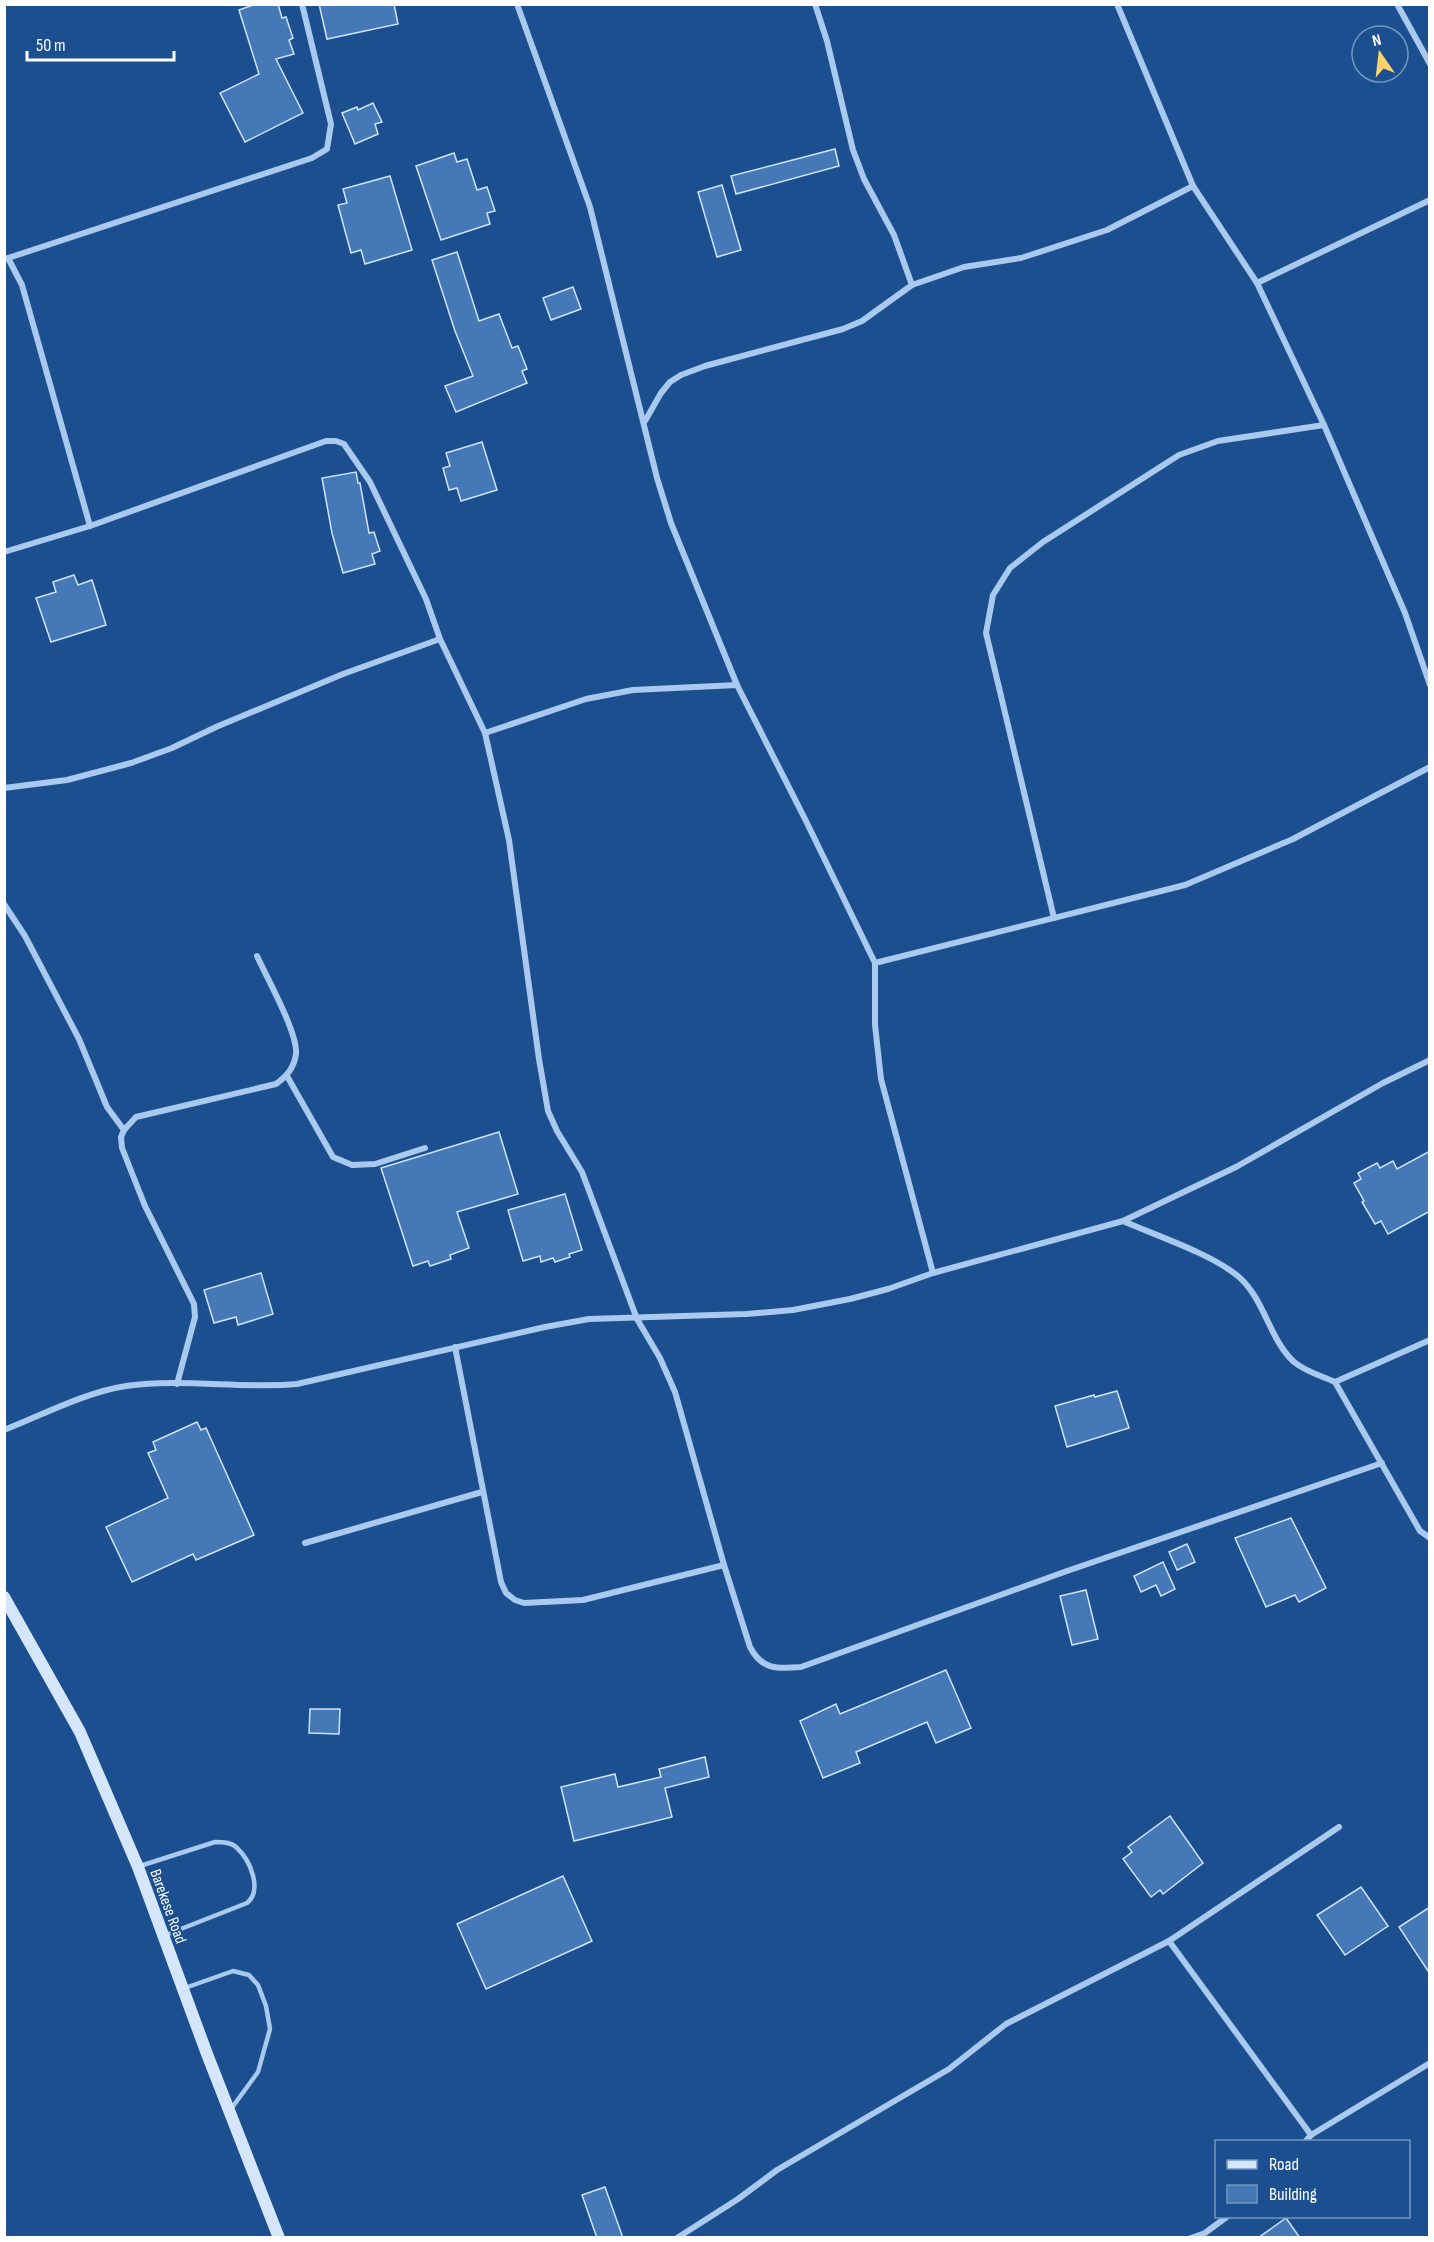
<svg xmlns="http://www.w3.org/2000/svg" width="1434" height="2242" font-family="'Sofia Sans Condensed',sans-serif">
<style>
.building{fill:#4478b7;stroke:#cfe3fa;stroke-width:1.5}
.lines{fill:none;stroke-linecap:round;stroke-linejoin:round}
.lane{stroke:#a9c9ee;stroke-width:4.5}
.street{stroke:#a9c9ee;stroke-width:6}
.secondary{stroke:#d6e6fa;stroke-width:12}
.labels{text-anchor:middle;stroke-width:4.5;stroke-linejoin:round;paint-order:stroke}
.street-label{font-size:16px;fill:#fff;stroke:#1b4f8f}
</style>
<rect width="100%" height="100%" fill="#1b4f8f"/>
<g class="building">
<path d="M256,4h22l4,14 4,-1 7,21 -4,2 5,14 -18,5 27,54 -58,29 -25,-49 39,-19 -20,-64z"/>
<path d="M319,4h75l4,20 -71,15z"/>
<path d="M373,103l9,19 -7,2 3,10 -23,10 -13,-31 15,-6 1,3z"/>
<path d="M835,149l4,17 -103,28 -5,-18z"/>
<path d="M454,153l3,9 10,-3 10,31 10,-3 8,24 -8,2 3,11 -49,16 -25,-74z"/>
<path d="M390,176l22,74 -47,14 -4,-14 -10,3 -13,-48 9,-2 -4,-14z"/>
<path d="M722,185l19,65 -24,7 -19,-65z"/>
<path d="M457,252l22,69 20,-7 13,34 6,-2 9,23 -5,2 5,12 -71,29 -11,-26 28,-10 -18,-45 -23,-71z"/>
<path d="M573,287l8,22 -30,11 -8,-22z"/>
<path d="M482,442l15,48 -36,11 -4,-13 -8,2 -6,-22 7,-2 -4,-13z"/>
<path d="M356,472l2,11h2l9,50 5,-1 6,19 -8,3 3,10 -32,9 -11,-40 -10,-55z"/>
<path d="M74,575l4,10 14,-5 14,45 -55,17 -15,-44 20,-6 -3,-10z"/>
<path d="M499,1132l19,62 -61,18 12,36 -19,7 1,4 -21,7 -2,-5 -15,5 -32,-98z"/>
<path d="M1430,1151v60l-42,23 -7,-13 -6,3 -13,-22 2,-1 -10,-18 7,-4 -3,-6 19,-10 3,5 13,-7 4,8z"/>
<path d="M565,1194l17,56 -13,4 1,3 -15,5 -2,-4 -12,4 -1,-6 -17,5 -15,-51z"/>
<path d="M261,1273l12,41 -35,11 -2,-8 -22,6 -10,-33z"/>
<path d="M1117,1391l12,37 -62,19 -12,-41 39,-11 1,2z"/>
<path d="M197,1422l4,8 5,-2 48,107 -58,25 -3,-6 -61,28 -26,-55 62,-29 -20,-45 8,-3 -3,-8z"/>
<path d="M1291,1518l35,70 -27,14 -4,-7 -29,12 -31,-69z"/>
<path d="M1187,1544l8,18 -18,8 -8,-18z"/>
<path d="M1163,1562l12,27 -14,7 -5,-11 -15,7 -7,-16z"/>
<path d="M1086,1590l12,49 -26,6 -12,-49z"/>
<path d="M946,1670l25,58 -35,15 -9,-21 -71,30 4,11 -37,15 -23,-57 36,-17 4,10z"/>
<path d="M310,1709h30l-1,25 -30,-1z"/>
<path d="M705,1757l4,20 -44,11 7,29 -98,24 -13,-54 54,-13 3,13 43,-10 -2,-8z"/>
<path d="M1170,1816l33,47 -40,31 -3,-4 -9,7 -28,-38 9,-7 -4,-5z"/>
<path d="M563,1876l29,65 -106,48 -29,-65z"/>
<path d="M1361,1887l27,39 -43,29 -28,-40z"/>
<path d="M1430,1907v67l-31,-47z"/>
<path d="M605,2187l18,51h-26l-15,-43z"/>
<path d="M1286,2218l14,20h-42z"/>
</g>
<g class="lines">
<g class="lane">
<path d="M140,1866l75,-24c7,0 17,0 22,6 13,12 26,42 10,55l-84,33"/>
<path d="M185,1988l48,-17 16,4 9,10 8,21 4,23 -12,43 -27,37"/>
</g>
<g class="street">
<path d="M517,4l73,203 67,271 14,45 66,162 69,136 69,142"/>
<path d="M815,4l12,37 26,109 11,29 30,56 18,50"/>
<path d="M1117,4l76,182 64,97 67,142 81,188 25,72"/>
<path d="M1397,4l33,60"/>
<path d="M8,258l304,-100 15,-9 4,-25 -29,-120"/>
<path d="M5,259l3,-1 14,27 68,241"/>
<path d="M1257,283l173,-83"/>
<path d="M645,421l16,-28 9,-11 11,-7 24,-9 138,-37 19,-8 50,-36 52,-18 57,-9 86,-28 86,-44"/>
<path d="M4,552l86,-26 236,-85h10l8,3 26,38 56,117 14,40 45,94 24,107 30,219 9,52 9,20 25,41 55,147 23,39 15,34 49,173 26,82c12,23 27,22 51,20l266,-96 315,-108"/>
<path d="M485,733l101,-34 47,-9 104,-5"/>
<path d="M4,788l63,-8 64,-17 41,-15 44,-21 127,-53 97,-35"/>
<path d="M4,904l21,32 54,103 28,68 17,23"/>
<path d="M1054,918l-68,-285 7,-38 17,-27 33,-26 136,-87 39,-14 106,-16"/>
<path d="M287,1076l46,81 19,8 23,-1 50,-16"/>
<path d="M1123,1221c34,15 89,33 116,56 26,23 30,62 55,85 12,10 28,14 41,20"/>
<path d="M933,1273l-52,-194 -6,-54v-62l310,-78 108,-46 137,-72"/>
<path d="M1430,1340l-95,42 85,149 10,7"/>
<path d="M455,1347l46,235 5,11 9,7 9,3 59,-3 141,-35"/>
<path d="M177,1384l18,-67 -1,-13 -49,-98 -23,-58 -1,-11 3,-7 12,-13 140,-33c11,-8 18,-16 20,-30 2,-21 -29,-76 -39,-98"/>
<path d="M4,1430c38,-15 82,-38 122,-44 57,-8 115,3 171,-2l248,-57 44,-8 157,-5 47,-4 57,-11 38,-10 45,-16 190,-52 113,-54 147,-84 47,-23"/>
<path d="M305,1543l177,-51"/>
<path d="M1169,1941l142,194"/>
<path d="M1305,2142l6,-7 119,-72"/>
<path d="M677,2238l61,-39 39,-29 172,-101 57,-45 163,-83 170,-114"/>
<path d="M1191,2238l14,-5 23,-17"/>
</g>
<path class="secondary" d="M4,1597l76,135 58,135 69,187 72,184"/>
</g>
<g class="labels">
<g class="street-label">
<text transform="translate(169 1906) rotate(70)" y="6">Barekese Road</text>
</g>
</g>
<rect width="1434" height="2242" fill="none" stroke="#ffffff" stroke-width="12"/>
<rect x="1215" y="2140" width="195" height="78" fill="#1b4f8f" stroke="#7695bc" stroke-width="1.5"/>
<rect x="1227" y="2160" width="30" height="9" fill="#d6e6fa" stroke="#7695bc" stroke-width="1.5"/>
<text x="1269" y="2170" font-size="18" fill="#ffffff">Road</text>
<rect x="1227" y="2185" width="30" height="18" fill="#4478b7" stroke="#7695bc" stroke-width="1.5"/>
<text x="1269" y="2200" font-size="18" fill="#ffffff">Building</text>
<g transform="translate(1380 54) rotate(346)"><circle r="28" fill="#1b4f8f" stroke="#7695bc" stroke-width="1.5"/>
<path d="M0-4.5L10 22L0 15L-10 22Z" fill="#ffd166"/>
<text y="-9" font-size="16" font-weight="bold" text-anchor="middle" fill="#ffffff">N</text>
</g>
<path d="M27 51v9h147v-9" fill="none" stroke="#ffffff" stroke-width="3"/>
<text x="36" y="51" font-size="18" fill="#ffffff" stroke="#1b4f8f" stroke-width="4.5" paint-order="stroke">50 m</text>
</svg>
